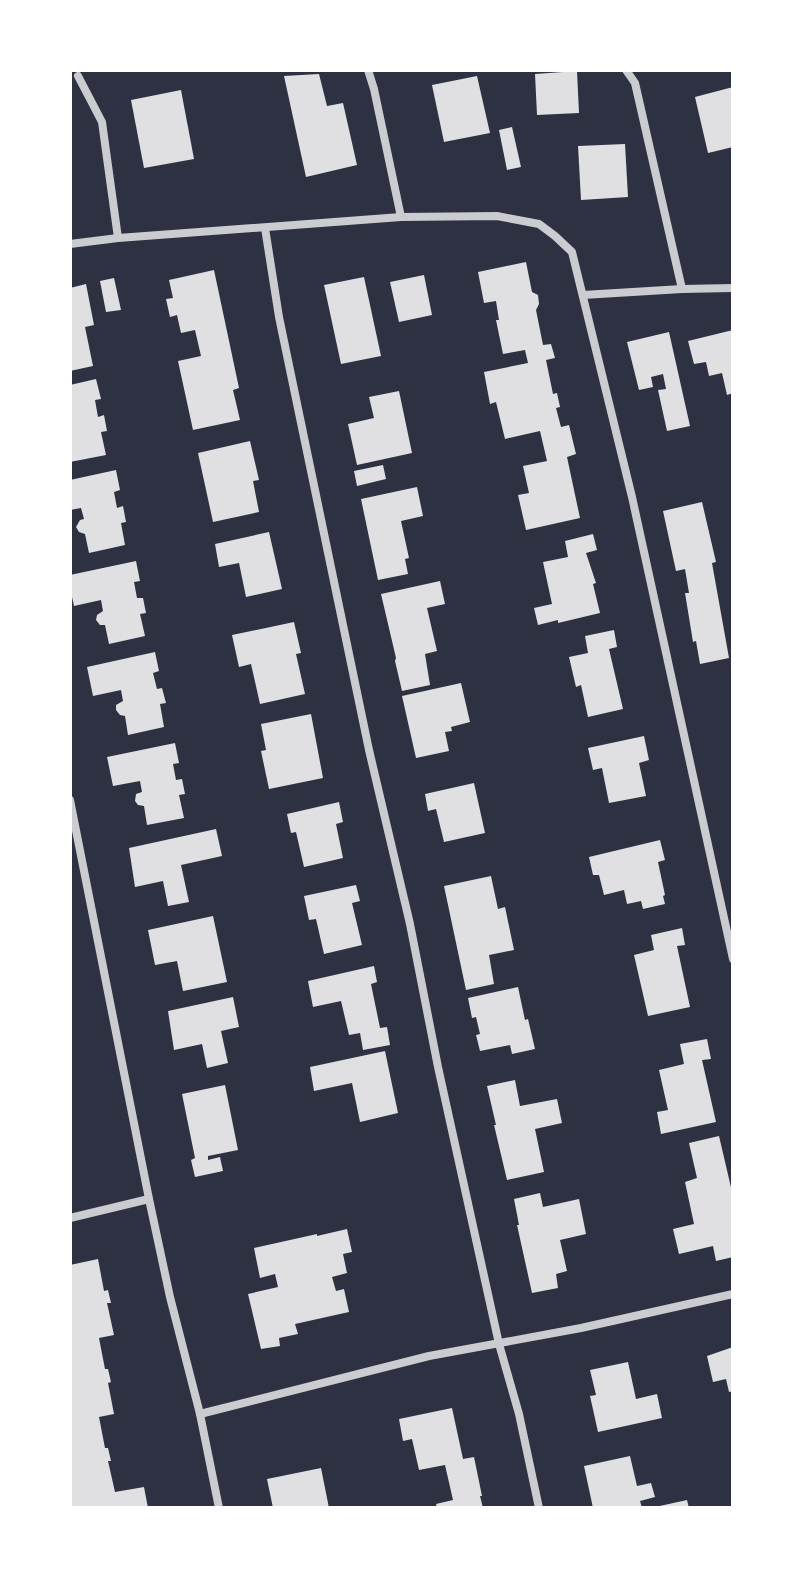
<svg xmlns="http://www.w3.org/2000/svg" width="803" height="1578" font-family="'Times New Roman',serif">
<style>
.building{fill:#e0e0e3}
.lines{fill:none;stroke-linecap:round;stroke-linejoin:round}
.minor{stroke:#caccd0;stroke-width:8}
</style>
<rect width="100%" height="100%" fill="#2d3142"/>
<g class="building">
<path d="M577,71l2,42 -42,2 -2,-41z"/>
<path d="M319,74l8,32 16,-3 14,62 -51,12 -22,-101z"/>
<path d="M477,76l13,57 -46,9 -12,-57z"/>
<path d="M733,87v60l-25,6 -13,-56z"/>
<path d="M181,90l13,69 -50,9 -13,-68z"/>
<path d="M512,127l9,40 -14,3 -8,-40z"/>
<path d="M625,144l3,53 -47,3 -3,-54z"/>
<path d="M526,262l6,30 6,3 1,9 -3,6 7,35 8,-1 4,14 -9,2 7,34 4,-1 3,14 -4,1 5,19 8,-2 7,29 -9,3 13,61 -54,12 -8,-35 11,-2 -6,-27 24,-5 -7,-30 -35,8 -9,-37 -6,2 -6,-32 44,-9 -3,-13 -22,4 -7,-34h3l-3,-19 -12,2 -6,-31z"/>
<path d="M214,270l25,118 -6,2 7,30 -47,10 -15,-69 23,-5 -6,-26 -14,3 -4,-18 -7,2 -4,-18 7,-1 -4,-18z"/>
<path d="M424,275l8,40 -33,7 -9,-40z"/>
<path d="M364,277l17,79 -40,8 -17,-79z"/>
<path d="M114,278l7,32 -15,2 -6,-31z"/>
<path d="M86,284l8,41 -9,2 8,39 -23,5v-83z"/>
<path d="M733,330v63l-6,2 -5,-22 -13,3 -3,-14 -12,2 -6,-23z"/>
<path d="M669,332l21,94 -23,5 -9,-41 8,-1 -3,-15 -12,3 2,10 -14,3 -12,-48z"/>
<path d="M96,379l5,20 -6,1 3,17 6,-2 3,16 -6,1 5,23 -36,7v-77z"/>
<path d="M399,391l13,62 -55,12 -9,-41 26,-6 -5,-21z"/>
<path d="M250,441l9,39 -6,1 6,31 -46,10 -15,-69z"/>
<path d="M383,465l3,14 -29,7 -3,-15z"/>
<path d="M116,470l4,20 -6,2 3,16 6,-2 3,16 -5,1 4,22 -36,8 -4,-19 -6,-2 -3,-5 4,-7 4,-1 -3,-11 -11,2v-30z"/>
<path d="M417,487l6,29 -22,5 8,37 -4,1 3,15 -30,6 -17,-81z"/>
<path d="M702,502l14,60 -4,1 17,95 -29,6 -4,-23 -3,1 -8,-49h4l-4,-24 -9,2 -13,-60z"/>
<path d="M269,532l13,57 -36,8 -7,-34 -20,4 -4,-23z"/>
<path d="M593,534l4,16 -11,3 10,30 -3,1 7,29 -42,10v-3l-20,5 -4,-17 18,-4 -9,-42 25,-5 -3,-16z"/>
<path d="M136,561l4,20 -6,1 3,16h6l3,15 -6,1 5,22 -36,8 -4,-19h-5l-4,-5 1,-5 6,-4 -2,-11 -27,6 -4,-18v-13z"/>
<path d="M440,581l5,23 -18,4 10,43 -12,3 5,31 -28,6 -7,-30 1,-3 -15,-64z"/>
<path d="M294,622l7,31 -5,1 9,40 -45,10 -9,-40 -12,3 -7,-32z"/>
<path d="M614,630l3,17 -8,2 14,60 -35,8 -7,-32 -5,2 -7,-30 19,-4 -3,-17z"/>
<path d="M155,652l4,19 -6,2 4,16 5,-1 4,15 -6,1 4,23 -36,8 -3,-19 -5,-1 -4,-5v-5l7,-4 -2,-11 -28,6 -6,-29z"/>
<path d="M461,683l9,39 -19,5 1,4 -7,1 4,19 -33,7 -14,-62z"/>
<path d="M311,714l12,64 -54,11 -8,-38 5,-1 -5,-26z"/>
<path d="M644,736l5,24 -10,3 7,33 -37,7 -7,-35 -9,2 -5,-22z"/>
<path d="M175,743l4,20 -6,1 3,16 6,-1 3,15 -6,1 5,23 -37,7 -3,-19 -6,-1 -3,-4 1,-7 6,-2 -2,-11 -27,5 -6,-29z"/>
<path d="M474,783l11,50 -41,9 -8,-33 -8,2 -3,-17z"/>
<path d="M339,802l4,20 -7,2 7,34 -39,9 -8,-35 -5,1 -4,-19z"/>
<path d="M216,829l6,27 -41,9 8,37 -21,4 -5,-25 -28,6 -6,-39z"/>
<path d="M660,840l5,20 -7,2 7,33 -2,1 2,8 -22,5 -2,-8 -14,3 -3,-14 -20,5 -5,-20h-6l-4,-18z"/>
<path d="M491,876l7,33 7,-2 9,43 -25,5 5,29 -28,6 -22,-104z"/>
<path d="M356,885l4,16 -8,2 10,42 -38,9 -8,-35 -7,1 -5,-24z"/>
<path d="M213,916l14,66 -44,9 -6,-30 -22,4 -7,-35z"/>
<path d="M682,928l3,17 -8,1 13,61 -42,9 -14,-61 20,-5 -3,-15z"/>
<path d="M374,966l3,16 -6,2 9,44 7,-1 3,18 -27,5 -3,-17 -11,2 -8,-34 -28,6 -5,-26z"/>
<path d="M518,987l7,33 3,-1 7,30 -23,5 -2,-9 -30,6 -4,-16 4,-1 -4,-17 -4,1 -4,-20z"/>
<path d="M233,997l6,30 -18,4 7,32 -21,5 -5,-24 -28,6 -6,-39z"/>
<path d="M707,1039l4,20 -9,1 14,62 -55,12 -4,-22 11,-2 -9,-40 25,-6 -4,-20z"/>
<path d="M385,1051l13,62 -38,9 -8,-39 -38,8 -4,-24z"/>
<path d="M515,1080l5,26 37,-7 5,24 -27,6 9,43 -37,8 -13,-55h2l-9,-39z"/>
<path d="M225,1085l13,65 -30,6v4l12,-3 3,14 -28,6 -4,-17 4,-2 -13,-64z"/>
<path d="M719,1136l14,60v61l-17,4 -3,-15 -34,8 -6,-25 21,-5 -9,-42 12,-4 -8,-35z"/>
<path d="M540,1193l3,14 36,-8 7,35 -26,6 7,31 -11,3 2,14 -26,5 -15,-68h2l-5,-26z"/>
<path d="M347,1229l5,23 -9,2 4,19 -15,4 4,14 8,-2 5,23 -54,12 3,10 -19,4 1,8 -19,3 -13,-55 30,-7 -3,-13 -15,4 -6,-30 63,-14v2z"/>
<path d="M98,1259l6,32 4,-1 3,13h-4l7,32 -15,3 6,31h3l3,13 -3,1 6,31 -15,3 6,31h3l3,13h-3l7,31 29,-5 4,21h-78v-243z"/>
<path d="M733,1347v44l-4,1 -3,-13 -13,3 -6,-26z"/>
<path d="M628,1362l8,37 21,-5 5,24 -64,14 -8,-36 6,-1 -6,-25z"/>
<path d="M452,1408l11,51 11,-2 8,39h-2l3,12h-46l-1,-4 17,-4 -8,-35 -26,5 -7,-31 -9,2 -4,-22z"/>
<path d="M630,1456l7,30 14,-3 4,14 -15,4 2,7h-49l-9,-42z"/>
<path d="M321,1468l8,40h-56l-6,-29z"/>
<path d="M687,1500l2,8h-34v-1z"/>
</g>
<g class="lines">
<g class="minor">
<path d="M368,70l6,19 27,128"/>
<path d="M626,70l9,13 47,206"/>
<path d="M78,76l24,46 16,116"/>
<path d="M265,228l14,89 90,433 41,174 28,143 61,277 20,70 20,94"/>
<path d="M70,244l48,-6 283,-21 96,-1 42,8 16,12 17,16 60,245 101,462"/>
<path d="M583,295l99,-6 51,-1"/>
<path d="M70,800l79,399 21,98 30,117 19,94"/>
<path d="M70,1218l79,-19"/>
<path d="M200,1414l229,-58 152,-28 152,-34"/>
</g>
</g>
<rect width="803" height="1578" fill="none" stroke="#ffffff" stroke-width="144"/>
</svg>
